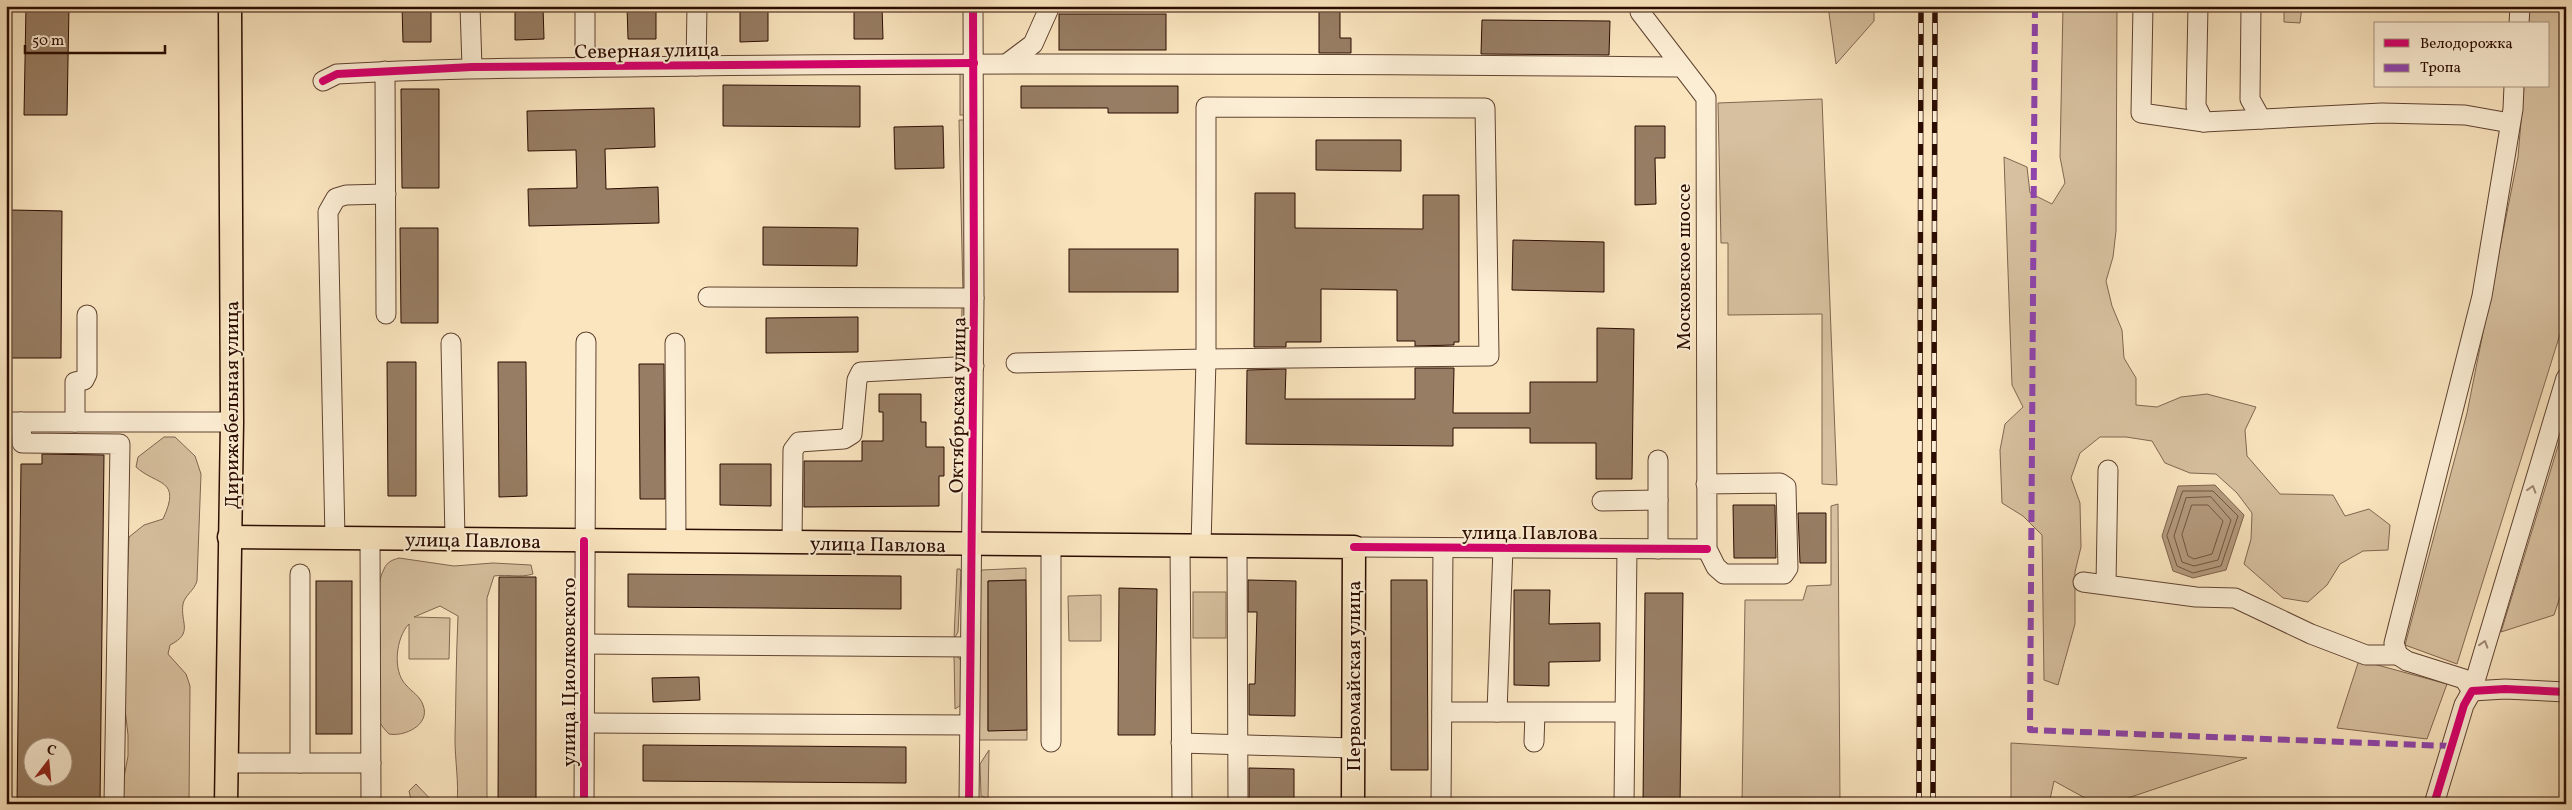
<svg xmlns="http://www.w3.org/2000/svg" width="2572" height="810" font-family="Vollkorn,serif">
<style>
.green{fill:#d7c09f;stroke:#816650}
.water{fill:#b49b7e;stroke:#7d624c}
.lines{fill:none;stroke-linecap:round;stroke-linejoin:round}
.shore{stroke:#70543f;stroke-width:1}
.building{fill:#977d63;stroke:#2b0c00;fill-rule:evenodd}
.minor-casing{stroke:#5f4230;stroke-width:21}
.major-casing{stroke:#2b0c00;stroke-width:25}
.minor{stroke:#fceed5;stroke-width:19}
.major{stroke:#fae5bf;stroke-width:22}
.rail-casing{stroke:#2b0c00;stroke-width:5.5}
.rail{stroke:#fceed5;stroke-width:4;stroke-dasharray:11;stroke-linecap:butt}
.quiet{stroke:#8e44ad;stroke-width:6;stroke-dasharray:12 6;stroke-linecap:butt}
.cycleway-casing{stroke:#fceed5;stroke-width:11}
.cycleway{stroke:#d6006c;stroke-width:8}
.oneway{stroke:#9e8875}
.labels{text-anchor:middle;stroke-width:4;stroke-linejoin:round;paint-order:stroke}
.street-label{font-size:20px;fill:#2b0c00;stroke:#fceed5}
</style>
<rect width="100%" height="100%" fill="#fae5bf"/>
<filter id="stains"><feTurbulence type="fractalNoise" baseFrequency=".004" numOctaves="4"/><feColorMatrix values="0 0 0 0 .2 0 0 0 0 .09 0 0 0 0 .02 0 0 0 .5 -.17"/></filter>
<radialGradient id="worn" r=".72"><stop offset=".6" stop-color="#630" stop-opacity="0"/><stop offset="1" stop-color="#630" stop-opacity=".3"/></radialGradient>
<g class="green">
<path d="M1828,6h46v15l-38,43z"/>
<path d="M2063,6h54l-1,225 -3,26 -7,24 6,25 10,24 2,28 12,20v27l21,2 24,-10 26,-3 49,13 -11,23 2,26 33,38 53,1 12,21 24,-7 21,16 -2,25 -25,1 -23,13 -13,21 -19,17 -25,-4 -39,-34 7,-25 1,-26 -15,-20 -21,-19 -26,-1 -25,-10 -13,-22 -26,-4h-26l-20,16 -9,25 9,25 1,44 -6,25v52l-17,61 -14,-5 -2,-145 -19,-19 -21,-13 -2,-53 5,-26 18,-17 -11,-22 -8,-228 23,10 3,26 22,11 13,-21 -5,-26z"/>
<path d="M2284,6h18l-2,17 -16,-1z"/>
<path d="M2530,6h36v309l-109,349 -52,-19 62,-232 51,-256 6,-71h24v-62h-20z"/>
<rect x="960" y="72" width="7" height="43"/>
<path d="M1822,99l15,386 -15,-1v-170l-94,1v-72h-7l-3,-140z"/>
<path d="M959,120h8l1,172 -5,3z"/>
<path d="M962,303l6,3 -3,52 -4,3z"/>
<path d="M960,370l5,6 -2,53 -4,1z"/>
<path d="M2566,420v159l-12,36 -53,17z"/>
<path d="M164,437h11l20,19 6,18 -4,107c-3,10 -12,14 -14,23 -3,19 11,29 -13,41l-2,9 18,20 4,12 -1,118h-70l9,-48v-21l-5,-44 6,-154 15,-12 19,-6c19,-41 -6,-33 -27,-52l2,-10z"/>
<path d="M1838,504l2,300h-98l3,-204h58l4,-14 24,-1v-79z"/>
<path d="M399,558l55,8 39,-3 38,2 2,9c-13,4 -25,0 -39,2l-7,22v206h-30c2,-22 -2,-43 -2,-65 1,-41 1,-82 3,-123l-18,-10 -26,11 36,1 -1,41h-40v-35c-13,13 -17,47 -3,61 6,7 14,11 17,20 8,20 -19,32 -34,29 -5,-5 -10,-11 -12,-19 -4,-22 2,-43 3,-65 1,-24 -7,-60 4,-81 3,-7 8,-9 15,-11z"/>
<path d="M1026,568v12l-38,1v149h39v10h-48l-1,-163 4,-7z"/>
<path d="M957,569h3l1,3 -3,60 -4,7z"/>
<rect x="1193" y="592" width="33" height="46"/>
<path d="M1101,595v46h-32l-1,-45z"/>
<path d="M954,654l6,5 3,6 -2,40 -6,4z"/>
<path d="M2359,660l88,24 -20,55 -90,-11z"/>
<path d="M2011,743c78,5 157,8 236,15l-137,46h-14l-42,-23 -5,23h-38z"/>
<path d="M989,750l-1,49 -7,-3 -1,-32z"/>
<path d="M416,784l19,20h-23l-3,-13z"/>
</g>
<path class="water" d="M2215,485l29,30 -18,55 -33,8 -20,-7 -11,-35 16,-50z"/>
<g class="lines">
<g class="shore">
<path d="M2183,491h30l25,25 -17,50 -28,7 -16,-7 -10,-30z"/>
<path d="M2211,497l20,23 -13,40 -24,6 -12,-4 -8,-26 12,-38z"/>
<path d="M2192,505h16l15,16 -11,33 -18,5 -6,-3 -6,-21z"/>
</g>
</g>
<g class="building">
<path d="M26,6h43l-2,109h-43z"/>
<path d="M402,6h29v36h-28z"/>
<path d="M515,6h28l1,33 -29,1z"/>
<path d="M627,6h29v33h-28z"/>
<path d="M740,6h28v35l-28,1z"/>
<path d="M854,6h28l1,33h-29z"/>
<path d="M1319,6h21v32h11v15h-32z"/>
<rect x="1059" y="14" width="107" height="36"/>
<path d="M1482,20l128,1 -1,34 -128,-1z"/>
<path d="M723,85l137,1v41l-137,-1z"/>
<path d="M1021,86h157v27h-70v-5h-87z"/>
<path d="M401,89h38v99h-37z"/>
<path d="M654,108l1,39 -50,2 1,40 52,-2 1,36 -130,3 -1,-37 49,-1 -1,-38 -48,1 -1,-40z"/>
<path d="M943,126l1,42 -49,1 -1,-42z"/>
<path d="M1635,126h30v32h-10l1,46 -21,1z"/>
<path d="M1316,140h85v31l-85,-1z"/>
<path d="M1255,193h40v35l128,1v-34h36v147h-5v3l-39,1v-5h-18v-51l-76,-1v53h-35v5h-32z"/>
<path d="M11,210l51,1 -1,147h-50z"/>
<path d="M763,227l95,1 -1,38 -94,-1z"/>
<path d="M400,228h38v95h-37z"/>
<path d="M1513,240l91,2v50l-92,-2z"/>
<rect x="1069" y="249" width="109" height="43"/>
<path d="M858,317v35l-92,1v-35z"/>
<path d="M1597,328l37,1 -2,150h-36v-36h-66v-15h-77v18l-207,-2 1,-74 39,-1 -1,30h130v-31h39l-1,45h77v-31h67z"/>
<path d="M387,362h29v134h-28z"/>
<path d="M498,362h28l1,134 -28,1z"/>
<path d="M639,364h25l1,135h-25z"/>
<path d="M879,394h42v28h5v25h18v29h-5v30l-135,1v-46h58v-20h21v-29h-4z"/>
<path d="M42,454l62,1 -4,349h-83l4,-340h21zM32,748h30v30h-30z"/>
<path d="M720,464h51v42l-51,-1z"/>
<path d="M1733,505h42l1,53h-42z"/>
<path d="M1798,513h28v50h-26z"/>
<path d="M628,574l273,2v33l-273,-2z"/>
<path d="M499,577h37v227h-38z"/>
<path d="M1026,580l1,150 -39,1v-150z"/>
<path d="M1248,580l48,1 -1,135 -46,-1v-31h6l2,-72h-9z"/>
<path d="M1391,580h36l1,190h-37z"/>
<rect x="316" y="581" width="36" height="153"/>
<path d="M1119,588l38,1 -2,146h-37z"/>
<path d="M1514,590h36l-1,34 51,-1v38l-51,1v24l-35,-1z"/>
<path d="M1645,593h38l-3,211h-37z"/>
<path d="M699,677l1,23 -47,2 -1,-24z"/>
<path d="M643,745l263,2v36l-263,-2z"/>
<path d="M1249,768l45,1v35h-40l1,-4h-6z"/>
</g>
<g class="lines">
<g class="minor-casing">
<g id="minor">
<path d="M470,6l2,61"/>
<path d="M1640,6v6l66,86 1,451 9,18 8,7h60l4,-6 -2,-81 -6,-4 -74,1"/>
<path d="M2143,6l-2,107 63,9 178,-9 83,2 45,8"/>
<path d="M2198,6l-2,100 8,16"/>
<path d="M2251,6l-1,93 11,20"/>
<path d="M2519,24l1,-18"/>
<path d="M1009,62l24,-18 17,-38"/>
<path d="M696,66l1,-60"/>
<path d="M585,67v-61"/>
<path d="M385,71l1,243"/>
<path d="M323,81l14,-7c120,-7 239,-6 358,-8 329,-4 658,-2 987,1"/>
<path d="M1206,107l279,1 4,248 -283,3z"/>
<path d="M708,297l266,1"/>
<path d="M451,343l4,196"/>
<path d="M675,343l1,199"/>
<path d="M1016,363l190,-4 -5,187"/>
<path d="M6,422h226"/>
<path d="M21,422l1,21 98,1 -6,360"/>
<path d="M75,422v-40l9,-2 3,-6v-59"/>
<path d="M1602,501l56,-1"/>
<path d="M335,538l-7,-326 8,-14 10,-3 40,-1"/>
<path d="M370,539l1,265"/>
<path d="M792,543l1,-93 6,-8 45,-3 8,-5 5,-54 4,-8 113,-6"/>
<path d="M1180,546l2,258"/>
<path d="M1237,547l1,257"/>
<path d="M1354,547l353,2"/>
<path d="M1503,548l-6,164h127"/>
<path d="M1658,549v-89"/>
<path d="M300,574v189"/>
<path d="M2083,582l113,15 39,1 76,36 55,21h32"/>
<path d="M2106,584l2,-114"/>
<path d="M585,644l385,3"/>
<path d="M2472,691l-8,-12 -57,-18 -9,-6 -4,-12 88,-347 31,-187 1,-23"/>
<path d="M2472,691l33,-2 61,3"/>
<path d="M1442,712h55"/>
<path d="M585,723l384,2"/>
<path d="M1051,742v-197"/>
<path d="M1534,742l1,-29"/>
<path d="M1181,743l172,5"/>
<path d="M227,763h144"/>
<path d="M584,804l2,-462"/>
<path d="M969,804l5,-506 -1,-292"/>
<path d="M1441,804l2,-256"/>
<path d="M1624,804l3,-255"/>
<path d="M2434,804l30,-99 8,-14 94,-313"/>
</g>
</g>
<g class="major-casing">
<g id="major">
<path d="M229,537l1125,10 -1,257"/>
<path d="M226,804l6,-382 -2,-416"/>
</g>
</g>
<use href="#minor" class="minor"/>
<use href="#major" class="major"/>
<g class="rail-casing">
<g id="rail">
<path d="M1919,804l2,-798"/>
<path d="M1933,804l2,-798"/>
</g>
</g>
<use href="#rail" class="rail"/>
<path class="quiet" d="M2035,6l-5,724 420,16"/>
<g class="cycleway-casing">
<g id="cycleway">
<path d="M323,81l14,-7 135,-7 502,-4"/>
<path d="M584,541v263"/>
<path d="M1354,547l353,2"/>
<path d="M969,804l5,-506 -1,-292"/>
<path d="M2434,804l30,-99 8,-14 33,-2 61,3"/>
</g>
</g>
<use href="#cycleway" class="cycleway"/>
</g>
<defs><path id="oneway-chevron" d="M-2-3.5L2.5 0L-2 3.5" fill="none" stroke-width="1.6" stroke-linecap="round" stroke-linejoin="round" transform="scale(1.25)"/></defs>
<g class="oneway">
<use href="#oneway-chevron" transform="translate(2532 489) rotate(-73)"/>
<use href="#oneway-chevron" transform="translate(2484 644) rotate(-73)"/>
</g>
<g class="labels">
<g class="street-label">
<text transform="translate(647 50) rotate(-1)" y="7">Северная улица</text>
<text transform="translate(1683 267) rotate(-90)" y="7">Московское шоссе</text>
<text transform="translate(231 405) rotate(-90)" y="7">Дирижабельная улица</text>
<text transform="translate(957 405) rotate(-89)" y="7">Октябрьская улица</text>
<text x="1530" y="539">улица Павлова</text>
<text transform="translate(473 540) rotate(1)" y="7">улица Павлова</text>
<text transform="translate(878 544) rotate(1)" y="7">улица Павлова</text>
<text transform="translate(568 672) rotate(-90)" y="7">улица Циолковского</text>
<text transform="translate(1353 676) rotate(-90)" y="7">Первомайская улица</text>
</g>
</g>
<rect width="2572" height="810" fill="none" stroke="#fae5bf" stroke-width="25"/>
<rect x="8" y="8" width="2557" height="795" fill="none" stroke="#2b0c00" stroke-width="2.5"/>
<rect x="12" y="12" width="2547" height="785" fill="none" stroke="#2b0c00"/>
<rect x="2374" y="22" width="175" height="65" fill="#fceed5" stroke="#a89480"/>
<rect x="2384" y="39" width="25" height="8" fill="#d6006c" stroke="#a89480"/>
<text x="2420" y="48" font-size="15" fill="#2b0c00">Велодорожка</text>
<rect x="2384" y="64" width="25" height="8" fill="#8e44ad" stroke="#a89480"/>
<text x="2420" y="72" font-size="15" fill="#2b0c00">Тропа</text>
<g transform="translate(48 762) rotate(16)"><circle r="24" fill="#fceed5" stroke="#a89480"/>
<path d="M0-4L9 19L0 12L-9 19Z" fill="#8f2418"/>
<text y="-8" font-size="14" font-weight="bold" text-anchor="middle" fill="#2b0c00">С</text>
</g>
<path d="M25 45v8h140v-8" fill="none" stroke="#2b0c00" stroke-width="2.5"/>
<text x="32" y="45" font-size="15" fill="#2b0c00" stroke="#fceed5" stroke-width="4" paint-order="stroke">50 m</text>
<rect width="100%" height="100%" filter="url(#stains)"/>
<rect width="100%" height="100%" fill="url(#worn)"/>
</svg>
